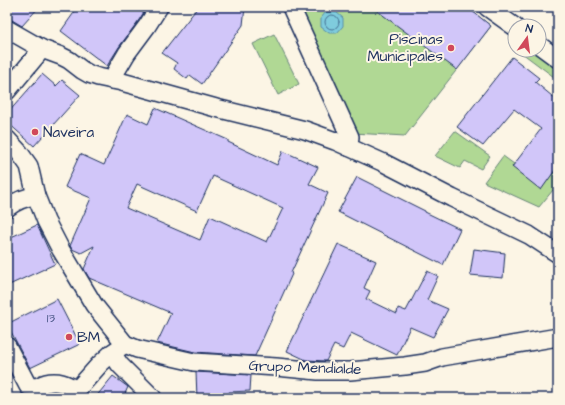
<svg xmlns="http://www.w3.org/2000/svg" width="565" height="405" font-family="'Architects Daughter',sans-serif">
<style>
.green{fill:#b0d894;stroke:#668479}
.water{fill:#7fccdd;stroke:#578daa}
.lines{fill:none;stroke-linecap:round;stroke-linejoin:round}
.shore{stroke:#436e91;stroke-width:1}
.building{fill:#d1c6f9;stroke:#1b2f5e;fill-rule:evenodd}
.minor-casing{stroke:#1b2f5e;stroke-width:20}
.minor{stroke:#fcf5e5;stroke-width:17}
.poi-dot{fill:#d1495b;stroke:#fcf5e5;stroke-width:1.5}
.labels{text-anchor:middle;stroke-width:4;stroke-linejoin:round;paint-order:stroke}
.number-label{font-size:13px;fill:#485585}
.poi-label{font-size:15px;fill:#1b2f5e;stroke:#fcf5e5;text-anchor:start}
.street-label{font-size:15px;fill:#1b2f5e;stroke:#fcf5e5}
</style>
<rect width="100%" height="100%" fill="#fcf5e5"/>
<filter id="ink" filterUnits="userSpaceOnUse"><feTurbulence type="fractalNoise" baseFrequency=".025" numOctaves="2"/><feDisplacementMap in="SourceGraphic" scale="8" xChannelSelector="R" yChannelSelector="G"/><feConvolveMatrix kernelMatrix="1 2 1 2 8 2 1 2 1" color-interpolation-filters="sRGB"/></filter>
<g filter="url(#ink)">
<g class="green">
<path d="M297,7h170l24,19 -86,110 -52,-3z"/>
<path d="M274,34l25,50 -21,11 -25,-51z"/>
<path d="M518,50h13l27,19v11z"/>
<path d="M455,131l35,25 -9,13 -16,-8 -5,7 -25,-12z"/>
<path d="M503,156l11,8 27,25 17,-23v18l-19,23 -55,-25z"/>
</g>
<path class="water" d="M326,12h10l7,6v8l-6,7h-8l-8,-6v-9z"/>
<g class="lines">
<circle class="shore" cx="332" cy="22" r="7"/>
</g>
<g class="building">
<path d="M7,7h32l-17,19 -10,-6 -5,-1z"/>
<path d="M78,7h69l-8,13 -20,27 -12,19 -46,-35z"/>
<path d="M198,7h47l-2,18 -41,59 -12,-9 -3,4 -13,-10 3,-6 -15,-10z"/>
<path d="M372,7h95l24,19 -34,44z"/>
<path d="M512,57l27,21 -4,4 23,19v65l-17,24 -29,-23 29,-38 -27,-20 -31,37 -26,-19z"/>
<path d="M42,74l14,12 6,-6 18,15 -46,51 -27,-24v-8z"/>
<path d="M155,108l73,32v2l49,23 6,-14 35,16 -9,17 19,9 -37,80 1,1 -37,82 -60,-4 -38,-9 14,-30 -82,-35 -5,-9 10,-23 -13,7 -9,-4 -2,-3 21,-48 -26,-11 15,-33 24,11 23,-51 21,10zM213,176l70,32 -16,34 -57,-26 -10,24 -74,-32 11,-24 60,27z"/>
<path d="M357,177l68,34v1l35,17 -17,36 -105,-53z"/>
<path d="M37,225l18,39 -48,22v-47z"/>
<path d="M338,244l38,17 -12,27 6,3 -4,8 31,15 1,-6 8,3 21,-40 11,5 -11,24 21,9 -15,28 -23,-10 -13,28 -46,-22 -8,16 -9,-4 -8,16 -20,-1 -19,-9z"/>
<path d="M474,249l31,4 -2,25 -33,-3z"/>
<path d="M57,299l23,45 -50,24 -23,-44z"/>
<path d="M196,372l55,3 -1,16 -21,1v6h-32z"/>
<path d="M113,376l15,11 -5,11h-28z"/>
</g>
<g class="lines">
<g class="minor-casing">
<g id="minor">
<path d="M291,7l59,130 -2,10"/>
<path d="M487,7l28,20"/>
<path d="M7,29l35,20 19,7 8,4 13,10 7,4 9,3 24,5 94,26 89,22 30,11 49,22 68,35 77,37 29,19"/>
<path d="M539,45l19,14"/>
<path d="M111,80l16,-27 20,-27 12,-19"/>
<path d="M7,91l35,-42"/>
<path d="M7,139l12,13 10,14 7,30 10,25 15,29 33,55 31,39 12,5 57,13 82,5 42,4h32l55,-5 20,-3 17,-6 116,-20"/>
<path d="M7,208c9,-7 17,-11 29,-12"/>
<path d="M7,346l21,40c10,2 9,0 18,-3 12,-3 21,1 31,7"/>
<path d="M112,353l8,12 33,33"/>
<path d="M74,398l3,-8 23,-26 12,-11 13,-9"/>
</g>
</g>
<use href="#minor" class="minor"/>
</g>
</g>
<g class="poi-dot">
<circle cx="451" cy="48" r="4"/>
<circle cx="35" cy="132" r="4"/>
<circle cx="69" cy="337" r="4"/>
</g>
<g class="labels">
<g class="number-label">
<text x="51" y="322">13</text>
</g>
<g class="poi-label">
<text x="443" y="44" text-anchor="end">Piscinas<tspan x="443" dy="17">Municipales</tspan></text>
<text x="43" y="137">Naveira</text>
<text x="77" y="342">BM</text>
</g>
<g class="street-label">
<text transform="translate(305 367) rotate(2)" y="5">Grupo Mendialde</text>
</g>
</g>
<rect width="565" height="405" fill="none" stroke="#fcf5e5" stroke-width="24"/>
<rect x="12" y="12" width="541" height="381" fill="none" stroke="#1b2f5e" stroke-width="1.5" filter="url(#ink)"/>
<g transform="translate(527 38) rotate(14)"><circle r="19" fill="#fcf5e5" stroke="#a2a6af"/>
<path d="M0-3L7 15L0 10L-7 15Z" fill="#d1495b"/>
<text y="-6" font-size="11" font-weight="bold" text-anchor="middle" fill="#1b2f5e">N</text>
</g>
</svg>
